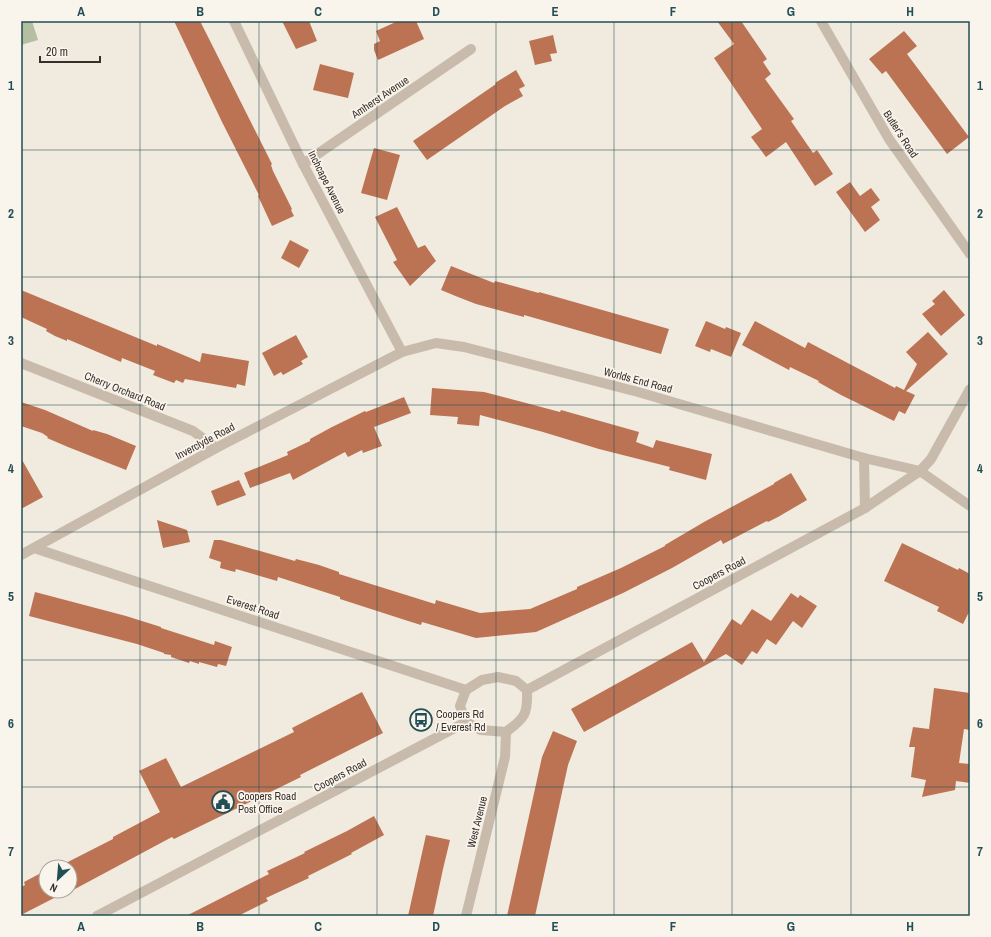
<svg xmlns="http://www.w3.org/2000/svg" width="991" height="937" font-family="'Archivo Narrow',sans-serif">
<style>
.green{fill:#b3bfa0}
.building{fill:#bb7353}
.lines{fill:none;stroke-linecap:round;stroke-linejoin:round}
.minor{stroke:#c8bbac;stroke-width:10}
.grid{fill:none;stroke:#234e55;stroke-width:1;stroke-opacity:0.55}
.labels{text-anchor:middle;stroke-width:3.5;stroke-linejoin:round;paint-order:stroke}
.street-label{font-size:11px;fill:#372f2a;stroke:#f9f4ec}
.poi-label{font-size:11px;fill:#372f2a;stroke:#f9f4ec;text-anchor:start}
.neatline{fill:none;stroke:#234e55;stroke-width:1.5}
.grid-label{font-size:13px;text-anchor:middle;font-weight:bold;fill:#234e55}
</style>
<rect width="100%" height="100%" fill="#f1eadf"/>
<path class="green" d="M21,21h11l6,19 -17,5z"/>
<g class="building">
<path d="M174,21h26l72,143 -1,1 2,6 19,38 -1,1 3,6 -22,10 -14,-30 1,-1 -37,-73z"/>
<path d="M282,21h27l8,20 -21,8z"/>
<path d="M398,21h18l8,18 -46,21 -4,-10v-6l6,-3 -4,-10z"/>
<path d="M717,21h24l26,38 -4,3 8,12 -6,5 29,40 -3,2 22,32 4,-3 16,24 -18,12 -29,-44 -20,15 -15,-20 11,-8 -48,-71 20,-14z"/>
<path d="M904,31l13,15 -10,8 62,83 -22,17 -61,-83 -4,3 -13,-15z"/>
<path d="M553,35l4,18 -7,1 2,7 -17,4 -6,-24z"/>
<path d="M320,64l34,9 -6,25 -35,-8z"/>
<path d="M516,70l9,16 -6,3 4,7 -18,10 -78,54 -14,-19 83,-57 -1,-1z"/>
<path d="M374,148l26,7 -13,45 -26,-7z"/>
<path d="M850,182l10,14 11,-8 9,12 -9,7 9,13 -15,12 -29,-40z"/>
<path d="M397,207l21,41 7,-3 11,16 -26,25 -17,-24 4,-2 -22,-43z"/>
<path d="M290,240l19,10 -10,18 -18,-10z"/>
<path d="M451,266l43,17 1,-2 44,12v-1l130,37 -8,25 -137,-39v2l-48,-13 -18,-7 -17,-7z"/>
<path d="M21,290l136,56v-2l43,18 2,-9 47,8 -4,25 -8,-2 -1,4 -51,-9 -2,4 -7,-3 -2,3 -21,-8 2,-4 -33,-13 -1,4 -54,-23v2l-12,-5 -9,-5 1,-2 -26,-12z"/>
<path d="M944,290l21,25 -24,21 -19,-22 13,-10 -3,-3z"/>
<path d="M706,321l19,8 1,-2 15,6 -10,24 -20,-8 -1,3 -15,-6z"/>
<path d="M755,321l50,27 3,-6 87,46 1,-2 8,4 13,-26 -11,-12 22,-20 20,22 -42,37 9,4 -10,19 -6,-3 -5,10 -53,-26 -23,-13 1,-1 -29,-14 -1,3 -47,-25z"/>
<path d="M296,335l12,22 -7,4 2,3 -20,11 -2,-3 -7,4 -12,-23z"/>
<path d="M432,388l52,4 76,20 1,-2 78,22 -3,10 17,6 3,-8 56,14 -6,26 -37,-10 1,-3 -71,-18 -56,-17 -63,-17 -1,11 -22,-2 1,-7 -28,-2z"/>
<path d="M404,397l7,16 -37,14 8,19 -19,7 -1,-3 -14,7 -3,-5 -52,28 -3,-7 -40,15 -6,-15 44,-18 -1,-3 23,-11v-2l22,-12 33,-16 1,1z"/>
<path d="M21,402l24,8 48,21v-1l14,4 29,12 -10,24 -58,-23 -21,-9 1,-1 -6,-4 -21,-7z"/>
<path d="M21,458l22,39 -22,12z"/>
<path d="M791,473l16,27 -29,17 -10,5 -1,-1 -44,23 -2,-4 -49,28 -49,25 -87,39 -60,6 -54,-16 -1,3 -16,-5 -65,-21v-2l-62,-20 -1,4 -41,-12 -1,3 -15,-4 1,-6 -12,-4 5,-18h7l74,21 1,-2 23,6 20,7v2l96,30 1,-4 44,13 50,-4 47,-20v-2l44,-19 44,-22v-1l39,-23 70,-38v-1z"/>
<path d="M239,480l7,15 -29,11 -6,-15z"/>
<path d="M157,520l30,10 3,12 -27,6z"/>
<path d="M902,543l56,27 1,-2 11,6v36l-7,14 -26,-13 2,-4 -55,-26z"/>
<path d="M35,592l91,24 35,11v1l53,17 1,-4 17,6 -6,19 -8,-2 -1,3 -18,-5v2l-9,-3 -1,2 -18,-6v-2l-7,-1v-1l-27,-9 -108,-28z"/>
<path d="M791,593l7,5 2,-3 17,11 -15,22 -9,-7 -17,24 -9,-6 -10,15 -5,-3 -10,14 -16,-11 -142,78 -13,-23 121,-67 12,20 28,-43 9,6 11,-16 19,12z"/>
<path d="M934,688l36,5v37l-6,-1 -5,34 11,1v19l-14,-2 -1,9 -33,7 4,-17 -15,-3 4,-30h-6l4,-20 16,2z"/>
<path d="M362,692l21,41 -83,42 1,2 -127,62 -2,-2 -112,60 -2,-1 -37,19v-28l4,-2 -1,-3 17,-9 1,2 4,-1v17h24v-24h-12l55,-28v-2l47,-25 -21,-41 27,-13 15,29 113,-55 -2,-4z"/>
<path d="M553,731l24,10 -9,24 -33,151h-28l35,-159z"/>
<path d="M374,816l10,19 -33,18 1,1 -44,22 1,2 -43,20 2,3 -30,15h-52l83,-42 -2,-3 38,-18 -1,-1 43,-21z"/>
<path d="M426,835l24,5 -7,29 -10,47h-25z"/>
</g>
<g class="lines">
<g class="minor">
<path d="M234,21l69,143 99,188"/>
<path d="M821,21l68,118 81,115"/>
<path d="M303,164l168,-115"/>
<path d="M21,363l172,68 23,17"/>
<path d="M864,458l1,50"/>
<path d="M34,548l432,142"/>
<path d="M21,555l195,-107 186,-96 34,-9 28,4 174,45 226,66 56,13 50,35"/>
<path d="M498,677l18,4 11,9c1,24 -2,28 -21,42l-25,-2 -15,-8 -6,-16 6,-16 16,-10z"/>
<path d="M527,690l338,-182 55,-37 11,-12 39,-70"/>
<path d="M97,916l369,-194"/>
<path d="M466,916l39,-159 1,-25"/>
</g>
</g>
<path class="grid" d="M140,21v895M259,21v895M377,21v895M496,21v895M614,21v895M732,21v895M851,21v895M21,150h949M21,277h949M21,405h949M21,532h949M21,660h949M21,787h949"/>
<defs>
<g id="bus-ring" transform="scale(1.15)"><circle r="9.5" fill="#f9f4ec" stroke="#234e55" stroke-width="1.5"/><path d="M-5-6H5V4H4V6H2V4H-2V6H-4V4H-5ZM-3.5-4V0h7V-4ZM-3.5 1.2v1.5H-2V1.2ZM2 1.2v1.5H3.5V1.2Z" fill="#234e55"/></g>
<g id="civic-ring" transform="scale(1.15)"><circle r="9.5" fill="#f9f4ec" stroke="#234e55" stroke-width="1.5"/><path d="M-.6-6.5H3V-4.5H.6V-3L4-1V1h2V6H-6V1h2V-1L-.6-3ZM-1.2 2.5V6h2.4V2.5Z" fill="#234e55"/></g>
</defs>
<g fill-rule="evenodd">
<use href="#bus-ring" x="421" y="720"/>
<use href="#civic-ring" x="223" y="802"/>
</g>
<g class="labels">
<g class="street-label">
<text transform="translate(380 97) rotate(-34)" y="4">Amherst Avenue</text>
<text transform="translate(901 134) rotate(57)" y="4">Butler's Road</text>
<text transform="translate(327 182) rotate(63)" y="4">Inchcape Avenue</text>
<text transform="translate(638 380) rotate(15)" y="4">Worlds End Road</text>
<text transform="translate(125 391) rotate(22)" y="4">Cherry Orchard Road</text>
<text transform="translate(205 441) rotate(-28)" y="4">Inverclyde Road</text>
<text transform="translate(719 573) rotate(-28)" y="4">Coopers Road</text>
<text transform="translate(253 607) rotate(18)" y="4">Everest Road</text>
<text transform="translate(340 775) rotate(-28)" y="4">Coopers Road</text>
<text transform="translate(477 822) rotate(-76)" y="4">West Avenue</text>
</g>
<g class="poi-label">
<text x="436" y="718">Coopers Rd<tspan x="436" dy="13">/ Everest Rd</tspan></text>
<text x="238" y="800">Coopers Road<tspan x="238" dy="13">Post Office</tspan></text>
</g>
</g>
<rect width="991" height="937" fill="none" stroke="#f9f4ec" stroke-width="44"/>
<g transform="translate(58 879) rotate(206)"><circle r="19" fill="#f9f4ec" stroke="#aba59e"/>
<path d="M0-3L7 15L0 10L-7 15Z" fill="#234e55"/>
<text y="-6" font-size="11" font-weight="bold" text-anchor="middle" fill="#372f2a">N</text>
</g>
<path d="M40 56v6h60v-6" fill="none" stroke="#372f2a" stroke-width="2"/>
<text x="46" y="56" font-size="12" fill="#372f2a" stroke="#f9f4ec" stroke-width="3" paint-order="stroke">20 m</text>
<rect x="22" y="22" width="947" height="893" class="neatline"/>
<g class="grid-label">
<text x="81" y="16">A</text>
<text x="200" y="16">B</text>
<text x="318" y="16">C</text>
<text x="436" y="16">D</text>
<text x="555" y="16">E</text>
<text x="673" y="16">F</text>
<text x="791" y="16">G</text>
<text x="910" y="16">H</text>
<text x="11" y="90">1</text>
<text x="980" y="90">1</text>
<text x="11" y="218">2</text>
<text x="980" y="218">2</text>
<text x="11" y="345">3</text>
<text x="980" y="345">3</text>
<text x="11" y="473">4</text>
<text x="980" y="473">4</text>
<text x="11" y="601">5</text>
<text x="980" y="601">5</text>
<text x="11" y="728">6</text>
<text x="980" y="728">6</text>
<text x="11" y="856">7</text>
<text x="980" y="856">7</text>
<text x="81" y="931">A</text>
<text x="200" y="931">B</text>
<text x="318" y="931">C</text>
<text x="436" y="931">D</text>
<text x="555" y="931">E</text>
<text x="673" y="931">F</text>
<text x="791" y="931">G</text>
<text x="910" y="931">H</text>
</g>
</svg>
